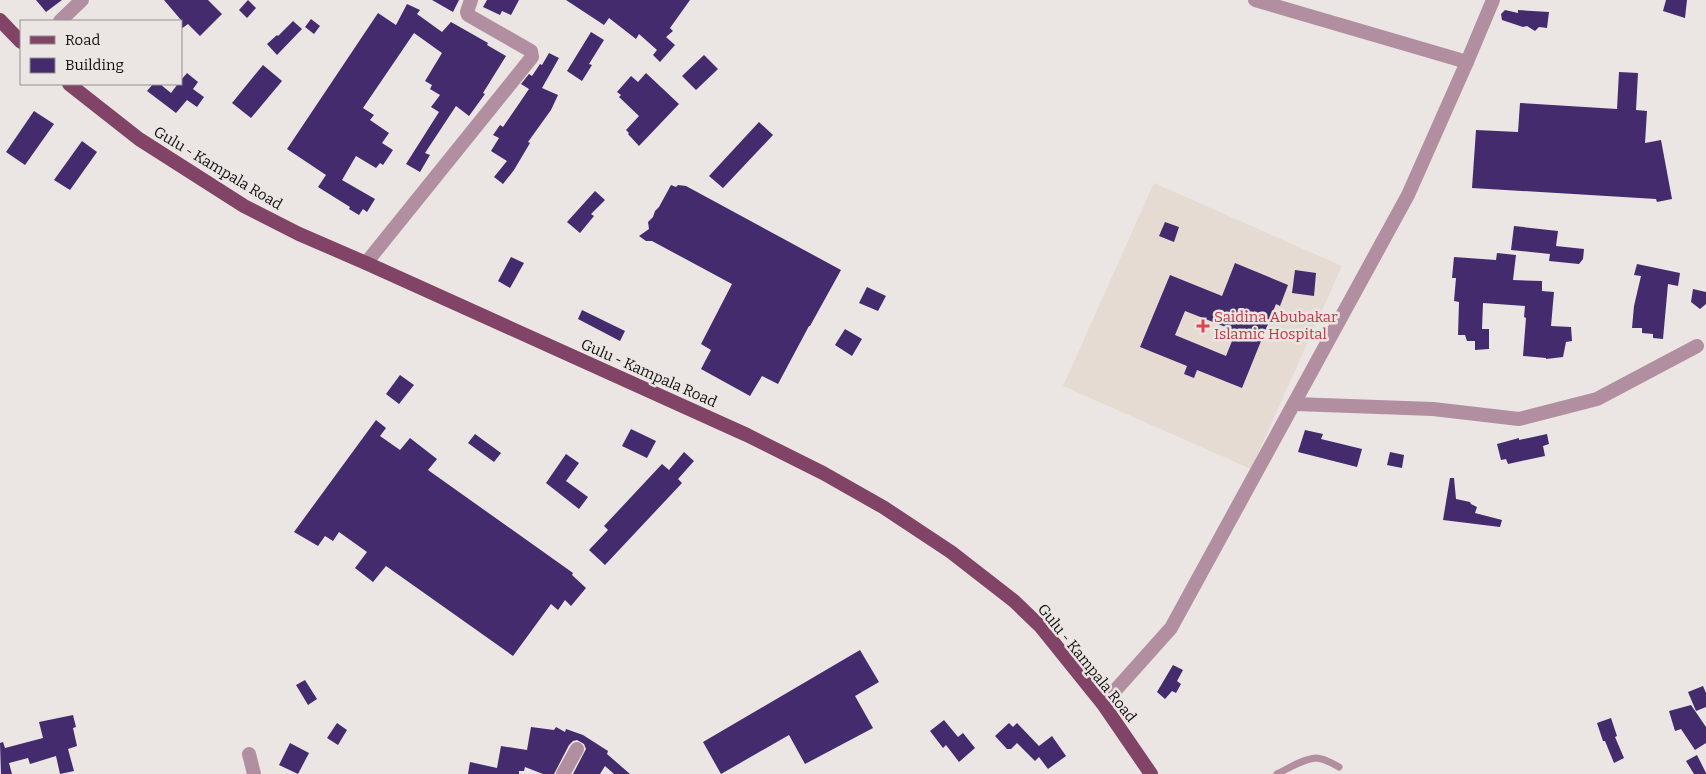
<svg xmlns="http://www.w3.org/2000/svg" width="1706" height="774" font-family="Bitter,serif">
<style>
.built{fill:#e5dbd2}
.building{fill:#442b6d;fill-rule:evenodd}
.lines{fill:none;stroke-linecap:round;stroke-linejoin:round}
.service{stroke:#b28fa0;stroke-width:7}
.minor{stroke:#b28fa0;stroke-width:14}
.tertiary{stroke:#b28fa0;stroke-width:14}
.primary{stroke:#814466;stroke-width:14}
.health-dot{fill:#e0444e;stroke:#ebe6e3;stroke-width:2}
.labels{text-anchor:middle;stroke-width:5;stroke-linejoin:round;paint-order:stroke}
.street-label{font-size:15px;fill:#110f0e;stroke:#ebe6e3}
.health-label{font-size:15px;fill:#be3a42;stroke:#ebe6e3;text-anchor:start}
</style>
<rect width="100%" height="100%" fill="#ebe6e3"/>
<path class="built" d="M1154,183l188,83 -91,203 -188,-83z"/>
<g class="building">
<path d="M36,0h26l-16,12z"/>
<path d="M164,0h44l14,14 -22,22 -12,-12 -7,5v-9z"/>
<path d="M248,0l8,8 -9,10 -8,-8z"/>
<path d="M432,0h27l-6,12z"/>
<path d="M487,0h32l-8,15 -9,-4 -2,4 -17,-8z"/>
<path d="M566,0h124l-20,28 3,3 -7,6 9,8 -15,17 -7,-7 4,-5 -18,-16 -3,5 -27,-21 -5,7z"/>
<path d="M1666,0h21l-2,18 -22,-7z"/>
<path d="M407,4l13,6 -3,4 25,18 9,-10 37,21 -1,2 19,11 -23,37 2,1 -16,22 -13,-10 -31,47 5,2 -10,17 -14,-8 33,-52 -8,-5 9,-12 -10,-6 2,-4 -7,-4 17,-28 -28,-20 -51,75 11,7 -4,5 19,13 -7,10 11,7 -10,15 -3,-2 -4,5 -20,-12 -14,24 33,19 -8,13 -4,-3 -4,6 -10,-6 1,-2 -32,-20 8,-12 -39,-26 91,-136 18,12z"/>
<path d="M1505,10l13,3v-3l31,2 -2,16 -8,-1 -4,4 -8,-5 -4,1 -21,-7 -1,-6z"/>
<path d="M311,19l9,7 -6,8 -9,-7z"/>
<path d="M293,21l9,8 -25,26 -10,-11 10,-9 1,1z"/>
<path d="M591,32l13,8 -15,24 3,1 -10,16 -15,-10z"/>
<path d="M549,53l10,5 -17,30 16,7 -7,15 -23,32 2,1 -16,27 -11,14 -9,-7 13,-16 -16,-10 8,-13 -6,-3 7,-10 3,2 26,-38 -8,-5 8,-10 3,2 8,-12 2,1z"/>
<path d="M704,55l14,14 -22,21 -14,-14z"/>
<path d="M263,65l19,16 -31,37 -19,-15z"/>
<path d="M1619,72l19,1 -2,37 11,1 -2,32 16,-3 11,59 -15,3 -1,-3 -184,-11 4,-58 42,2 2,-29 97,6z"/>
<path d="M187,73l11,9 -5,7 11,8 -7,10 -10,-7 -11,13 -29,-22 6,-7h7l11,9 6,-8 4,-1v-4z"/>
<path d="M646,73l33,31 -40,42 -11,-12 1,-1 -3,-3 13,-14 -20,-19 2,-2 -4,-3 14,-16 7,6z"/>
<path d="M34,111l20,13 -29,41 -19,-13z"/>
<path d="M759,122l14,13 -50,53 -14,-12z"/>
<path d="M82,141l15,11 -27,38 -16,-10z"/>
<path d="M671,185l5,2 2,-2 8,1 155,84 -31,56h-1l-31,58 -16,-8 -12,20 -49,-27 10,-19 -10,-6 31,-60 -80,-43h-6l-7,-5 10,-7 -1,-7 5,-5 2,-6 4,-4z"/>
<path d="M595,191l10,9 -14,14 3,2 -14,17 -13,-11z"/>
<path d="M1165,222l14,5 -5,15 -15,-6z"/>
<path d="M1514,226l44,5 -2,15 28,3 -1,10 -4,5 -30,-3 1,-7 -39,-4z"/>
<path d="M1497,253l19,2 -3,25 29,1v10l12,1 -3,34 20,1 1,14 -6,1 -3,15 -17,2v-1l-23,-2 3,-38 -2,-1 1,-11 -42,-3 -1,26h7v20l-14,1v-9h-8l-2,-6h-7l1,-33 -5,-1 2,-23h-4l2,-21 42,3z"/>
<path d="M511,257l13,6 -14,25 -12,-7z"/>
<path d="M1235,263l53,22 -8,21 -4,-2 -34,84 -45,-18 -3,8 -10,-4 3,-8 -47,-19 30,-72 52,21zM1185,311l51,20 -10,25 -51,-21z"/>
<path d="M1637,264l43,9 -2,13 -10,-2 -5,55 -10,-1v-4l-11,-1v-5h-10l2,-22 7,-30 -7,-1z"/>
<path d="M1295,270l21,3 -2,23 -22,-3z"/>
<path d="M867,287l19,9 -8,15 -19,-8z"/>
<path d="M1693,289l13,3v12l-6,5 -9,-7z"/>
<path d="M582,310l43,21 -5,10 -42,-22z"/>
<path d="M845,329l17,10 -10,17 -17,-11z"/>
<path d="M400,375l14,10 -15,19 -13,-10z"/>
<path d="M376,420l10,8 -6,8 20,14 10,-12 27,21 -9,11 145,103 -1,2 14,13 -15,18 -6,-6 -7,10 -7,-6 -38,52 -127,-90 -13,16 -18,-14 12,-16 -28,-20 -6,9 -8,-5 -7,10 -24,-14z"/>
<path d="M631,429l25,12 -9,17 -25,-12z"/>
<path d="M1305,430l18,4 -2,5 41,10 -5,18 -59,-15z"/>
<path d="M475,434l26,19 -7,9 -26,-19z"/>
<path d="M1547,434l2,10 -6,2 2,10 -37,8 -2,-5 -5,1 -4,-16 22,-6v2z"/>
<path d="M684,452l10,9 -16,18 4,4 -77,82 -16,-15 19,-20 -4,-4 58,-62 7,6z"/>
<path d="M1390,452l14,3 -2,13 -15,-3z"/>
<path d="M566,454l13,9 -13,18 22,16 -9,12 -33,-26z"/>
<path d="M1450,478h4l2,21 14,3 1,2 6,3 -2,6 27,7 -2,7 -57,-7z"/>
<path d="M860,650l19,32 -24,14 18,32 -68,36 -16,-29 -68,39 -18,-32z"/>
<path d="M1173,665l10,5 -6,11 4,3 -5,9 -4,-2 -7,8 -8,-7z"/>
<path d="M305,680l12,19 -9,6 -12,-20z"/>
<path d="M1703,686l3,7v14l-10,4 -8,-19z"/>
<path d="M1691,705l15,22v16l-11,7 -14,-21 -6,2 -6,-20z"/>
<path d="M73,715l3,12 -3,1 4,18 -9,3 6,22 -14,3 -4,-18 -26,8 -2,-6 -19,5 3,11h-11l-1,-31 3,-1 2,6 38,-10 -4,-16z"/>
<path d="M1611,718l6,18 -2,1 9,21 -10,5 -9,-22h-2l-6,-18z"/>
<path d="M944,720l14,17 5,-4 12,15 -16,14 -13,-17 -3,3 -13,-17z"/>
<path d="M337,723l10,7 -9,15 -11,-7z"/>
<path d="M1009,723l4,4 4,-4 22,23 13,-10 14,20 -18,13 -9,-12 -4,4 -18,-18 -6,6h-4l-12,-13z"/>
<path d="M531,727l23,3 2,-3 9,5 1,-3 17,6 25,16 -1,3 23,20h-16l-9,-8 -5,8h-27l13,-25 -2,-5 -7,-4 -4,1 -4,4 -15,29h-11l-18,-7 -1,4h-5v3h-51l2,-12 27,6 4,-22 26,4z"/>
<path d="M290,743l19,10 -11,21 -19,-9z"/>
<path d="M1697,755l9,18v1h-12l-8,-13z"/>
</g>
<g class="lines">
<path class="service" d="M1277,774c12,-6 26,-15 39,-16 8,0 17,6 23,9"/>
<g class="minor">
<path d="M1255,0l212,62"/>
<path d="M60,21l22,-21"/>
<path d="M366,263l166,-206 -1,-6 -63,-36 -1,-3 4,-12"/>
<path d="M1295,404l138,5 86,10 78,-20 100,-53"/>
<path d="M249,754l5,20"/>
<path d="M563,774l14,-25"/>
</g>
<path class="tertiary" d="M1103,704l68,-76 237,-433 59,-133 26,-62"/>
<g class="primary">
<path d="M0,20l21,22"/>
<path d="M69,84l70,55 105,67 55,28 67,29 381,172 76,38 60,34 68,45 63,49 27,26 62,77 48,70"/>
</g>
</g>
<path class="health-dot" d="M1200.5 318.5h5v5h5v5h-5v5h-5v-5h-5v-5h5z"/>
<g class="labels">
<g class="street-label">
<text transform="translate(218 168) rotate(31)" y="5">Gulu - Kampala Road</text>
<text transform="translate(649 373) rotate(24)" y="5">Gulu - Kampala Road</text>
<text transform="translate(1087 663) rotate(51)" y="5">Gulu - Kampala Road</text>
</g>
<g class="health-label">
<text x="1214" y="322">Saidina Abubakar<tspan x="1214" dy="17">Islamic Hospital</tspan></text>
</g>
</g>
<rect x="20" y="20" width="162" height="65" fill="#ebe6e3" stroke="#94908e"/>
<rect x="30" y="36" width="25" height="8" fill="#814466" stroke="#94908e"/>
<text x="65" y="45" font-size="15" fill="#110f0e">Road</text>
<rect x="30" y="58" width="25" height="15" fill="#442b6d" stroke="#94908e"/>
<text x="65" y="70" font-size="15" fill="#110f0e">Building</text>
</svg>
